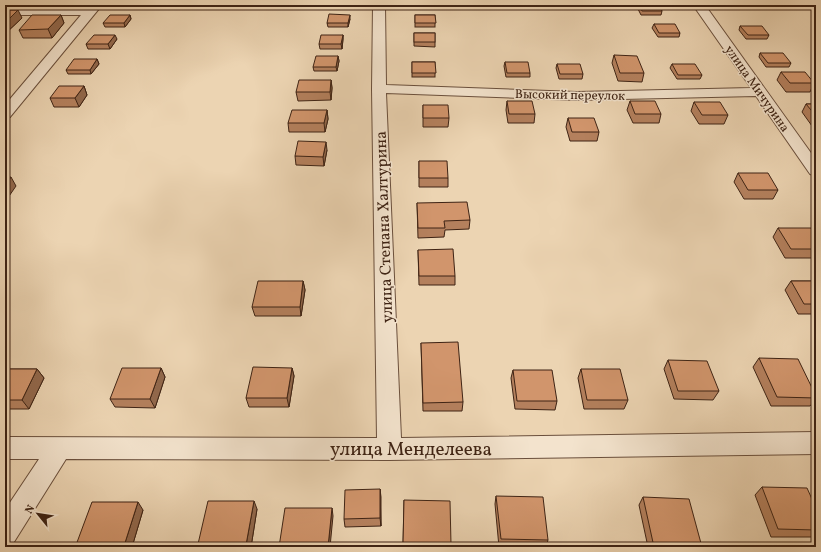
<svg xmlns="http://www.w3.org/2000/svg" width="821" height="552" font-family="Vollkorn,serif">
<style>
.green{fill:#bcbc89;stroke:#7d704e}
.lines{fill:none;stroke-linecap:round;stroke-linejoin:round}
.street-casing{stroke:#6a4f3c;stroke-width:2}
.street{fill:#f3e3cd;fill-rule:evenodd}
.wall{fill:#b4805d;stroke:#3e2314}
.shaded-wall{fill:#92684c;stroke:#3e2314}
.building{fill:#d1956c;stroke:#3e2314}
.labels{text-anchor:middle;stroke-width:3;stroke-linejoin:round;paint-order:stroke}
.far-street-label{font-size:13px;fill:#3e2314;stroke:#f3e3cd}
.street-label{font-size:16px;fill:#3e2314;stroke:#f3e3cd}
.near-street-label{font-size:19px;fill:#3e2314;stroke:#f3e3cd}
</style>
<rect width="100%" height="100%" fill="#ecd4b2"/>
<filter id="stains"><feTurbulence type="fractalNoise" baseFrequency=".005" numOctaves="4"/><feColorMatrix values="0 0 0 0 .2 0 0 0 0 .09 0 0 0 0 .02 0 0 0 .5 -.17"/></filter>
<radialGradient id="worn" r=".72"><stop offset=".6" stop-color="#630" stop-opacity="0"/><stop offset="1" stop-color="#630" stop-opacity=".3"/></radialGradient>
<path class="green" d="M5,5h84l-2,2 -82,1z"/>
<g class="lines">
<g class="street-casing">
<g id="street">
<path d="M90,5h12l-92,112 -5,1v-13l76,-90h-76v-6h82z"/>
<path d="M373,5h12l1,80 191,7 174,-4 -58,-83h12l111,155v16l-6,-2 -54,-78 -179,4 -191,-7 15,345 415,-6v22l-427,6 -323,-1 -52,83 -9,4v-36l34,-51h-34v-22l372,1 -5,-349z"/>
</g>
</g>
<use href="#street" class="street"/>
</g>
<g class="wall">
<rect x="325" y="5" width="26" height="2"/>
<path d="M637,5h22l3,6 -1,4h-20l-4,-8z"/>
<path d="M5,10l17,8 -15,14h-2z"/>
<path d="M61,15l3,8 -12,15h-29l-4,-8z"/>
<path d="M130,15l1,4 -6,8h-20l-2,-4z"/>
<rect x="415" y="15" width="20" height="12"/>
<path d="M350,19l-2,8h-20l-1,-4z"/>
<path d="M654,24l26,9 -1,4h-21l-6,-9z"/>
<path d="M740,26l29,9 -2,4h-21l-7,-9z"/>
<path d="M414,33h21v14l-21,-1z"/>
<path d="M343,35v4l-1,10h-22l-1,-5z"/>
<path d="M117,39l-7,10h-22l-2,-5z"/>
<path d="M760,53l31,10 -2,4h-23l-7,-10z"/>
<path d="M614,55l30,18 -2,9 -24,-1 -6,-18z"/>
<path d="M338,56l1,5 -2,10h-23l-1,-4z"/>
<path d="M97,59l2,5 -8,10h-23l-2,-4z"/>
<rect x="412" y="62" width="23" height="15"/>
<path d="M505,62l25,11v4h-24l-2,-11z"/>
<path d="M557,64l26,10 -1,5h-23l-3,-11z"/>
<path d="M672,64l30,11 -2,4h-23l-7,-11z"/>
<path d="M781,72l33,11 -4,9h-24l-9,-12z"/>
<path d="M331,80l1,8 -1,12 -33,1 -2,-9z"/>
<path d="M84,86l3,9 -8,12h-25l-4,-9z"/>
<path d="M507,101l28,13 -1,9h-26l-2,-13z"/>
<path d="M630,101l31,13 -2,9h-26l-6,-13z"/>
<path d="M694,102l34,13 -4,9h-25l-8,-13z"/>
<path d="M806,104h10v22h-4l-10,-14z"/>
<path d="M423,105l26,13 -1,9h-25z"/>
<path d="M327,110l1,9 -3,13h-36l-1,-9z"/>
<path d="M568,118l31,14 -2,9h-27l-4,-14z"/>
<path d="M327,150l-3,16 -28,-1 -1,-9z"/>
<path d="M419,161l29,17v9h-29z"/>
<path d="M738,173l40,17 -5,9h-29l-10,-17z"/>
<path d="M417,203l53,17 -1,9 -24,1 -1,7 -26,1z"/>
<path d="M778,228l38,9v21h-31l-12,-21z"/>
<path d="M418,250l37,26v9h-36z"/>
<path d="M303,281l2,9 -4,26h-46l-3,-9z"/>
<path d="M791,281h25v33h-18l-13,-24z"/>
<path d="M421,343l42,59 -1,9h-39z"/>
<path d="M759,358l57,38v3l-6,7h-39l-18,-39z"/>
<path d="M668,360l51,31 -6,9 -39,-1 -10,-30z"/>
<path d="M161,368l4,9 -10,31 -40,-1 -5,-8z"/>
<path d="M292,368l2,8 -5,31h-40l-3,-9z"/>
<path d="M5,369h32l7,9 -15,31h-24z"/>
<path d="M581,369l47,31 -4,9h-40l-6,-31z"/>
<path d="M513,370l44,31 -2,9 -40,-1 -4,-31z"/>
<path d="M762,487l54,21v29h-45l-16,-42z"/>
<path d="M380,489l1,37 -36,1 -1,-8z"/>
<path d="M496,496l52,44 -2,7h-47l-4,-43z"/>
<path d="M643,497l59,50h-54l-9,-42z"/>
<path d="M404,500l47,44v3h-48z"/>
<path d="M257,509l-6,38h-51l-2,-3z"/>
<path d="M143,510l-11,37h-55l-1,-2z"/>
</g>
<g class="shaded-wall">
<path d="M18,10l4,8 -15,14 -2,-5v-4z"/>
<path d="M61,15l3,8 -12,15 -4,-9z"/>
<path d="M130,15l1,4 -6,8 -1,-4z"/>
<path d="M350,15v4l-2,8v-4z"/>
<path d="M115,35l2,4 -7,10 -2,-5z"/>
<path d="M343,35v4l-1,10 -1,-5z"/>
<path d="M338,56l1,5 -2,10 -1,-4z"/>
<path d="M97,59l2,5 -8,10 -1,-4z"/>
<path d="M331,80l1,8 -1,12 -1,-8z"/>
<path d="M84,86l3,9 -8,12 -4,-9z"/>
<path d="M327,110l1,9 -3,13 -1,-9z"/>
<path d="M326,142l1,8 -3,16 -1,-9z"/>
<path d="M11,177l5,9 -11,16v-17z"/>
<path d="M303,281l2,9 -4,26 -1,-9z"/>
<path d="M161,368l4,9 -10,31 -5,-9z"/>
<path d="M292,368l2,8 -5,31 -2,-9z"/>
<path d="M37,369l7,9 -15,31 -7,-9z"/>
<path d="M380,489l1,8v29l-1,-8z"/>
<path d="M254,501l3,8 -6,38h-4l-1,-2z"/>
<path d="M138,502l5,8 -11,37h-7l-1,-1z"/>
<path d="M332,508l1,8 -3,31h-2z"/>
</g>
<g class="building">
<path d="M639,5h20l3,6h-20z"/>
<path d="M5,10h13l-13,13z"/>
<path d="M329,14l21,1 -2,8h-21z"/>
<path d="M32,15h29l-13,14 -29,1z"/>
<path d="M110,15h20l-6,8h-21z"/>
<path d="M415,15h20l1,8h-21z"/>
<path d="M654,24h21l5,9h-21z"/>
<path d="M740,26h22l7,9h-21z"/>
<rect x="414" y="33" width="21" height="9"/>
<path d="M94,35h21l-7,9h-22z"/>
<path d="M321,35h22l-2,9h-22z"/>
<path d="M760,53h23l8,10h-23z"/>
<path d="M614,55l23,1 7,17h-24z"/>
<path d="M316,56h22l-2,11h-23z"/>
<path d="M74,59h23l-7,11h-24z"/>
<path d="M412,62h23l1,11h-24z"/>
<path d="M505,62h23l2,11h-23z"/>
<path d="M557,64h23l3,10h-23z"/>
<path d="M672,64h23l7,11h-24z"/>
<path d="M781,72h24l9,11h-24z"/>
<path d="M299,80h32l-1,12h-34z"/>
<path d="M59,86h25l-9,12h-25z"/>
<path d="M507,101h25l3,13h-26z"/>
<path d="M630,101h25l6,13h-26z"/>
<path d="M694,102h26l8,13h-26z"/>
<path d="M806,104h10v12z"/>
<path d="M423,105h25l1,13h-26z"/>
<path d="M292,110h35l-3,13h-36z"/>
<path d="M568,118h26l5,14h-27z"/>
<path d="M298,141l28,1 -3,15 -28,-1z"/>
<path d="M419,161h28l1,17h-29z"/>
<path d="M738,173h30l10,17h-30z"/>
<path d="M5,177h6l-6,8z"/>
<path d="M467,202l3,18 -26,1 1,7h-27l-1,-25z"/>
<path d="M778,228h33l5,9v12h-25z"/>
<path d="M453,249l2,27h-36l-1,-26z"/>
<path d="M258,281h45l-3,26h-48z"/>
<path d="M791,281h25v23h-12z"/>
<path d="M458,342l5,60 -40,1 -2,-60z"/>
<path d="M759,358l39,1 18,37v2l-39,-1z"/>
<path d="M668,360l39,1 12,30h-41z"/>
<path d="M253,367l39,1 -5,30h-41z"/>
<path d="M122,368h39l-11,31h-40z"/>
<path d="M5,369h32l-15,31h-17z"/>
<path d="M581,369h39l8,31h-41z"/>
<path d="M513,370h39l5,31h-40z"/>
<path d="M762,487l45,1 9,20v22l-38,-1z"/>
<path d="M380,489v29l-36,1 1,-29z"/>
<path d="M496,496l47,1 5,43 -47,-1z"/>
<path d="M643,497l46,2 13,48h-48z"/>
<path d="M404,500l46,1 1,43 -48,-1z"/>
<path d="M208,501h46l-8,44 -48,-1z"/>
<path d="M92,502h46l-14,44 -48,-1z"/>
<path d="M285,508h47l-4,39h-49z"/>
</g>
<g class="labels">
<g class="far-street-label">
<text transform="translate(758 88) rotate(55)" y="5">улица Мичурина</text>
<text transform="translate(570 94) rotate(1)" y="5">Высокий переулок</text>
</g>
<g class="street-label">
<text transform="translate(383 227) rotate(-92)" y="6">улица Степана Халтурина</text>
</g>
<g class="near-street-label">
<text x="411" y="455">улица Менделеева</text>
</g>
</g>
<rect width="821" height="552" fill="none" stroke="#ecd4b2" stroke-width="20"/>
<rect x="6" y="6" width="809" height="540" fill="none" stroke="#3e2314" stroke-width="2"/>
<rect x="10" y="10" width="801" height="532" fill="none" stroke="#3e2314"/>
<g transform="translate(38 514) rotate(300)" stroke="#f3e3cd" stroke-width="3" paint-order="stroke">
<path d="M0-3L7 15L0 10L-7 15Z" fill="#3e2314"/>
<text y="-6" font-size="11" font-weight="bold" text-anchor="middle" fill="#3e2314">N</text>
</g>
<rect width="100%" height="100%" filter="url(#stains)"/>
<rect width="100%" height="100%" fill="url(#worn)"/>
</svg>
